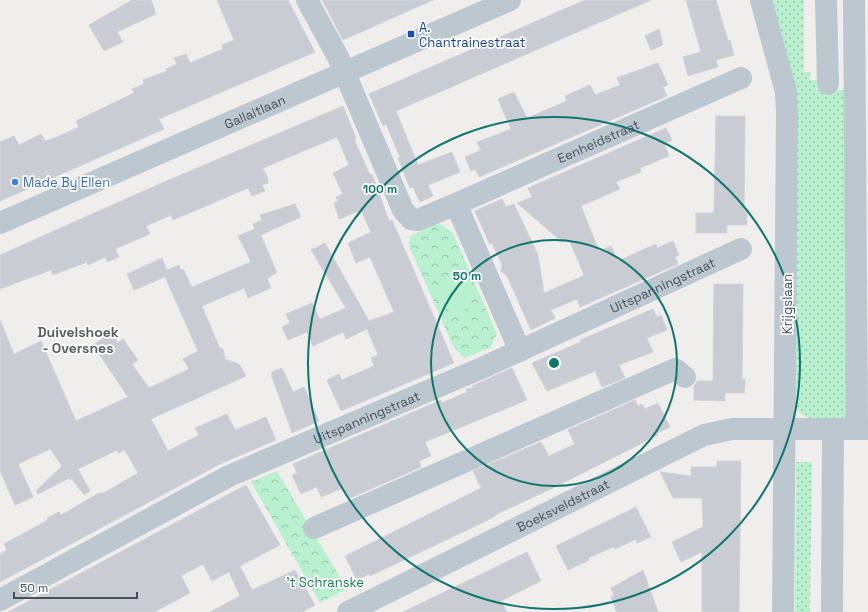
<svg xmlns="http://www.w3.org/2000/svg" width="868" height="612" font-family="'Space Grotesk',sans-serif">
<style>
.grass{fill:url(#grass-dots)}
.park{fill:url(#park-crowns)}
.pitch{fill:#b9f0d0}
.building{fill:#c9ccd2;stroke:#d1d3d9}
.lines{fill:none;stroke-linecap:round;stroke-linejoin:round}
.minor{stroke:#bdc7d0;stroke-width:22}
.ring{fill:none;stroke:#0f766e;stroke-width:2}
.transit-dot{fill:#1a4fb4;stroke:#fff;stroke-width:1.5}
.shop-dot{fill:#3f7fe0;stroke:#fff;stroke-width:1.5}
.labels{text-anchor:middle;stroke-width:3.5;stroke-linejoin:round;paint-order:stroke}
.transit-label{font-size:13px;fill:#164399;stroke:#fff;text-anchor:start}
.street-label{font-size:13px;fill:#45505b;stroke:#fff}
.shop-label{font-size:13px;fill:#366cbe;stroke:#fff;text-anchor:start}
.park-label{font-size:13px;fill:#137e4c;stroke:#fff}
.neighbourhood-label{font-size:14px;font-weight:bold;fill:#595d62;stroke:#fff}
.centre{fill:#0f766e;stroke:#fff;stroke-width:2}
.ring-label{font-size:12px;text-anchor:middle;font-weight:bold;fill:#0f766e;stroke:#fff;stroke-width:3.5;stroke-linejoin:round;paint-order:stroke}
</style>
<defs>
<pattern id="grass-dots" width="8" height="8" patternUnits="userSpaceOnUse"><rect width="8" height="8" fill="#b9f0d0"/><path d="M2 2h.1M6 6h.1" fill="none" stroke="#98c5ac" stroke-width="1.8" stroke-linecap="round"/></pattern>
<pattern id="park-crowns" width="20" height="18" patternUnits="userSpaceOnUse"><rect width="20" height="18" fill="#b9f0d0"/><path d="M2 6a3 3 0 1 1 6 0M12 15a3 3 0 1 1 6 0" fill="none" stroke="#98c5ac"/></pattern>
</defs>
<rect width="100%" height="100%" fill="#f0eded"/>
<g class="grass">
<path d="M769,0h35v72h6v8h7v10h32l1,330c-23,-1 -48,6 -58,-19l3,-309z"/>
<path d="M796,462h16l-2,150h-15z"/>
</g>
<g class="park">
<path d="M439,223l14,10 44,101 -7,14 -26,10 -11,-12 -44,-100 1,-10z"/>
<path d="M277,471l70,118 -27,14 -69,-121z"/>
</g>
<path class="pitch" d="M451,276l24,20 -13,17 -24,-20z"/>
<g class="building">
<path d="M132,0h19l5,14 -39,18 6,10 -19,9 -15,-26z"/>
<path d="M217,0h71l27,52 -156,67 5,10 -164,72v-59l14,-6 5,9 22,-11 4,7 12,-4 22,-10 -3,-6 58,-28 -2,-4 12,-5 -1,-4 24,-9 -1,-2 11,-5 -3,-6 12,-4 4,9 33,-14 -1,-4 12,-5z"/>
<path d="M322,0h111l-90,40z"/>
<path d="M585,0h66l-255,111 22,54 34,-13 8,20 -32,13 5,11 -13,6 -7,-15 -3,1 -12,-30 2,-1 -14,-33 -3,2 -14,-32z"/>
<path d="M686,0h30l12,41 2,-1 4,15 -18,5 2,7 -30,9 -5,-19 18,-5z"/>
<path d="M659,29l4,16 -12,5 -6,-14z"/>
<path d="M658,63l10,22 -5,2 4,9 -188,81 -4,-8 -4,2 -6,-14 16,-7 -4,-8 34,-13 -13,-30 16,-7 13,26 40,-17 -2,-5 25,-11 5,10 25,-10 -3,-7z"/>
<path d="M343,106l13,32 -2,1 16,36 2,-1 17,47 3,-1 62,143 -113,48 -14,-31 12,-6 3,6 32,-14 -3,-8 7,-3 -11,-26 -21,10 -3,-7 -30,14 -6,-14 -19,8 -6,-13 8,-4 -4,-9 26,-11 8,16 26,-11 -35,-58 14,-7 44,78 25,-9 -24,-55 -14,6 -8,-20 23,-11 -10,-22 -22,9 -5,-16 4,-2 -2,-4 7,-3 -10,-21 16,-8 -12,-28 -74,31 5,11v4l-6,2 3,6 -13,5 -4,-8 -75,32 -2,-5 -25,11 4,8 -35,15 4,8 -12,5 -2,-5 -17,8 -1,-3 -34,13 -2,-5 -51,19v-34l157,-70z"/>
<path d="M716,116h29l-1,95h3v14h-20v8h-31v-20h18z"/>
<path d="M666,128l6,12 -8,4 5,12 -29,12 1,4 -25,10 4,7 -39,17 18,45 12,-5 7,15 38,-17 1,4 16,-7 6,14 -4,2 3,7 -98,43 -3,-8 -26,11 4,8 -24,12 -24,-54 -6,-5 1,-6 -10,-22 -2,2 -15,-34 27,-12 4,8 8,-3 24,51 6,38 37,-16 3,-2 -15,-36 -7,3 -45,-39 15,-6 -4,-9z"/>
<path d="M295,204l6,13 -40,18 16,38 -10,5 4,10 -23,10 -4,-10 -42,18 17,41 4,2 2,10 14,5 7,12 -95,43 17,32 31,-16 -4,-7 32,-14 8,16 31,-13 10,23 -56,24 -220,118v-28l7,-4 -3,-6 44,-24 -1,-2 12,-6 2,3 38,-22h5l34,-20 -13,-23 -7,3 -1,-3 -39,19 12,22 -6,4 -12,-16 -2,1 -1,-2 -31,16 -2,-3 26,-25 -12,-17 -32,15 15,33 -18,8 -15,-34v-151l14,34 27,-13 35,80 52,-24 -35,-52 18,-12 7,10 5,-4 15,21 -6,4 17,24 40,-19 -6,-10 15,-8 -33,-74 -31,13 -7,-16 35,-16 5,12 12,-5 2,5 2,-1 9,18 59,-25 -13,-26 17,-7 -2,-5 9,-4 -2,-5z"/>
<path d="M714,284h29l-1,95h3l-1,14h-19v8l-31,-1v-14l3,-5h16z"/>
<path d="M653,309l4,8 4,-2 6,15 -20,8 6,14 -34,13 6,13 -23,9 -7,-16 -48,20 -15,-28 49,-21 -1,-2z"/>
<path d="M282,368l11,24 11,-5 15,34 -27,12 -20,-56v-5z"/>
<path d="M512,368l15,32 -102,42 6,14 -12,5 2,6 -73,32 -5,-11 -22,9 -4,-10 -16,7 -9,-19 5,-2 -4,-9 148,-64 1,3 25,-11 -1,-3 7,-1 -1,-2z"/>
<path d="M635,400l3,6 4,-2 3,5 13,-6 12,24 -13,6 1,2 -103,52 -60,28v1l-11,6 -114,54 -1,-2 -12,6 -12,-24 136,-68 -8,-17 68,-29 8,14 26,-12 -7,-14z"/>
<path d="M717,461h24l-2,151h-37v-60l-21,10 -9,-20 31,-15 -1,-29h-29l-13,-26 31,4v-9h26z"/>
<path d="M246,485l34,60 -40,21 12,24 43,-20 20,35 -13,7h-92l30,-16 -11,-24 -17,9 -9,-17 -22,12 9,17 -36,19h-146z"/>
<path d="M636,507l15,30 -14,6 -1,-4 -21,10 -2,-2 -25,11 1,2 -21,10 -12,-24z"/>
<path d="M527,552l14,29 -40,20 6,11h-104z"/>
<path d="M643,570l15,42h-41l-6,-15 3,-1 -3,-8z"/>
</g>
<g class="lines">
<g class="minor">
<path id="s1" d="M307,0l31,57 65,153 8,9 7,1 38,-16 285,-126"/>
<path d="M761,0l25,92 1,23 -4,497"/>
<path d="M826,0l2,84"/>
<path d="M456,204l64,147"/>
<path id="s2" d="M0,223l510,-223"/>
<path d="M849,429l8,-9 -3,-420"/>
<path d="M314,528l361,-159 10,8"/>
<path id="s3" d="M0,600l229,-124 255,-109 257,-118"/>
<path id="s4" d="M348,612l356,-177 28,-6h136"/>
<path d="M832,612l1,-183"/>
</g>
</g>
<g class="ring">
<circle cx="554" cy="363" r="123"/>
<circle cx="554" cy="363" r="246"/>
</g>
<rect class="transit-dot" x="407" y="30" width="8" height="8" rx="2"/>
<circle class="shop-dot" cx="15" cy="182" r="4"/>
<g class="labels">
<g class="transit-label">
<text x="419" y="32">A.<tspan x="419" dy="15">Chantrainestraat</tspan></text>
</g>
<g class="street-label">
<text dy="5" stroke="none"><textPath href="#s2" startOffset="278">Gallaitlaan</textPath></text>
<text dy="5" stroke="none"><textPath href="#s1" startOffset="447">Eenheidstraat</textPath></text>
<text dy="5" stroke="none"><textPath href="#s3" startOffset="734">Uitspanningstraat</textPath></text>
<text transform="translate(787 304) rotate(-90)" y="5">Krijgslaan</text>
<text dy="5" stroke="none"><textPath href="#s3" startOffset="410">Uitspanningstraat</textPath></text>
<text dy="5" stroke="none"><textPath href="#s4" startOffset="240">Boeksveldstraat</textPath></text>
</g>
<g class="shop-label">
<text x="23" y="187">Made By Ellen</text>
</g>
<g class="park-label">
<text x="325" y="587">'t Schranske</text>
</g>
<g class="neighbourhood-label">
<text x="78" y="337">Duivelshoek<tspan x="78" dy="16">- Oversnes</tspan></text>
</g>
</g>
<circle cx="554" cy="363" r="6" class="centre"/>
<g class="ring-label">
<text x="380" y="193">100 m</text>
<text x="467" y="280">50 m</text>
</g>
<path d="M14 592v6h123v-6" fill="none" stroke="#45505b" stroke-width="2"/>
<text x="20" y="592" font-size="12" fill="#45505b" stroke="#ffffff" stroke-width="3" paint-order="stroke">50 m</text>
</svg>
